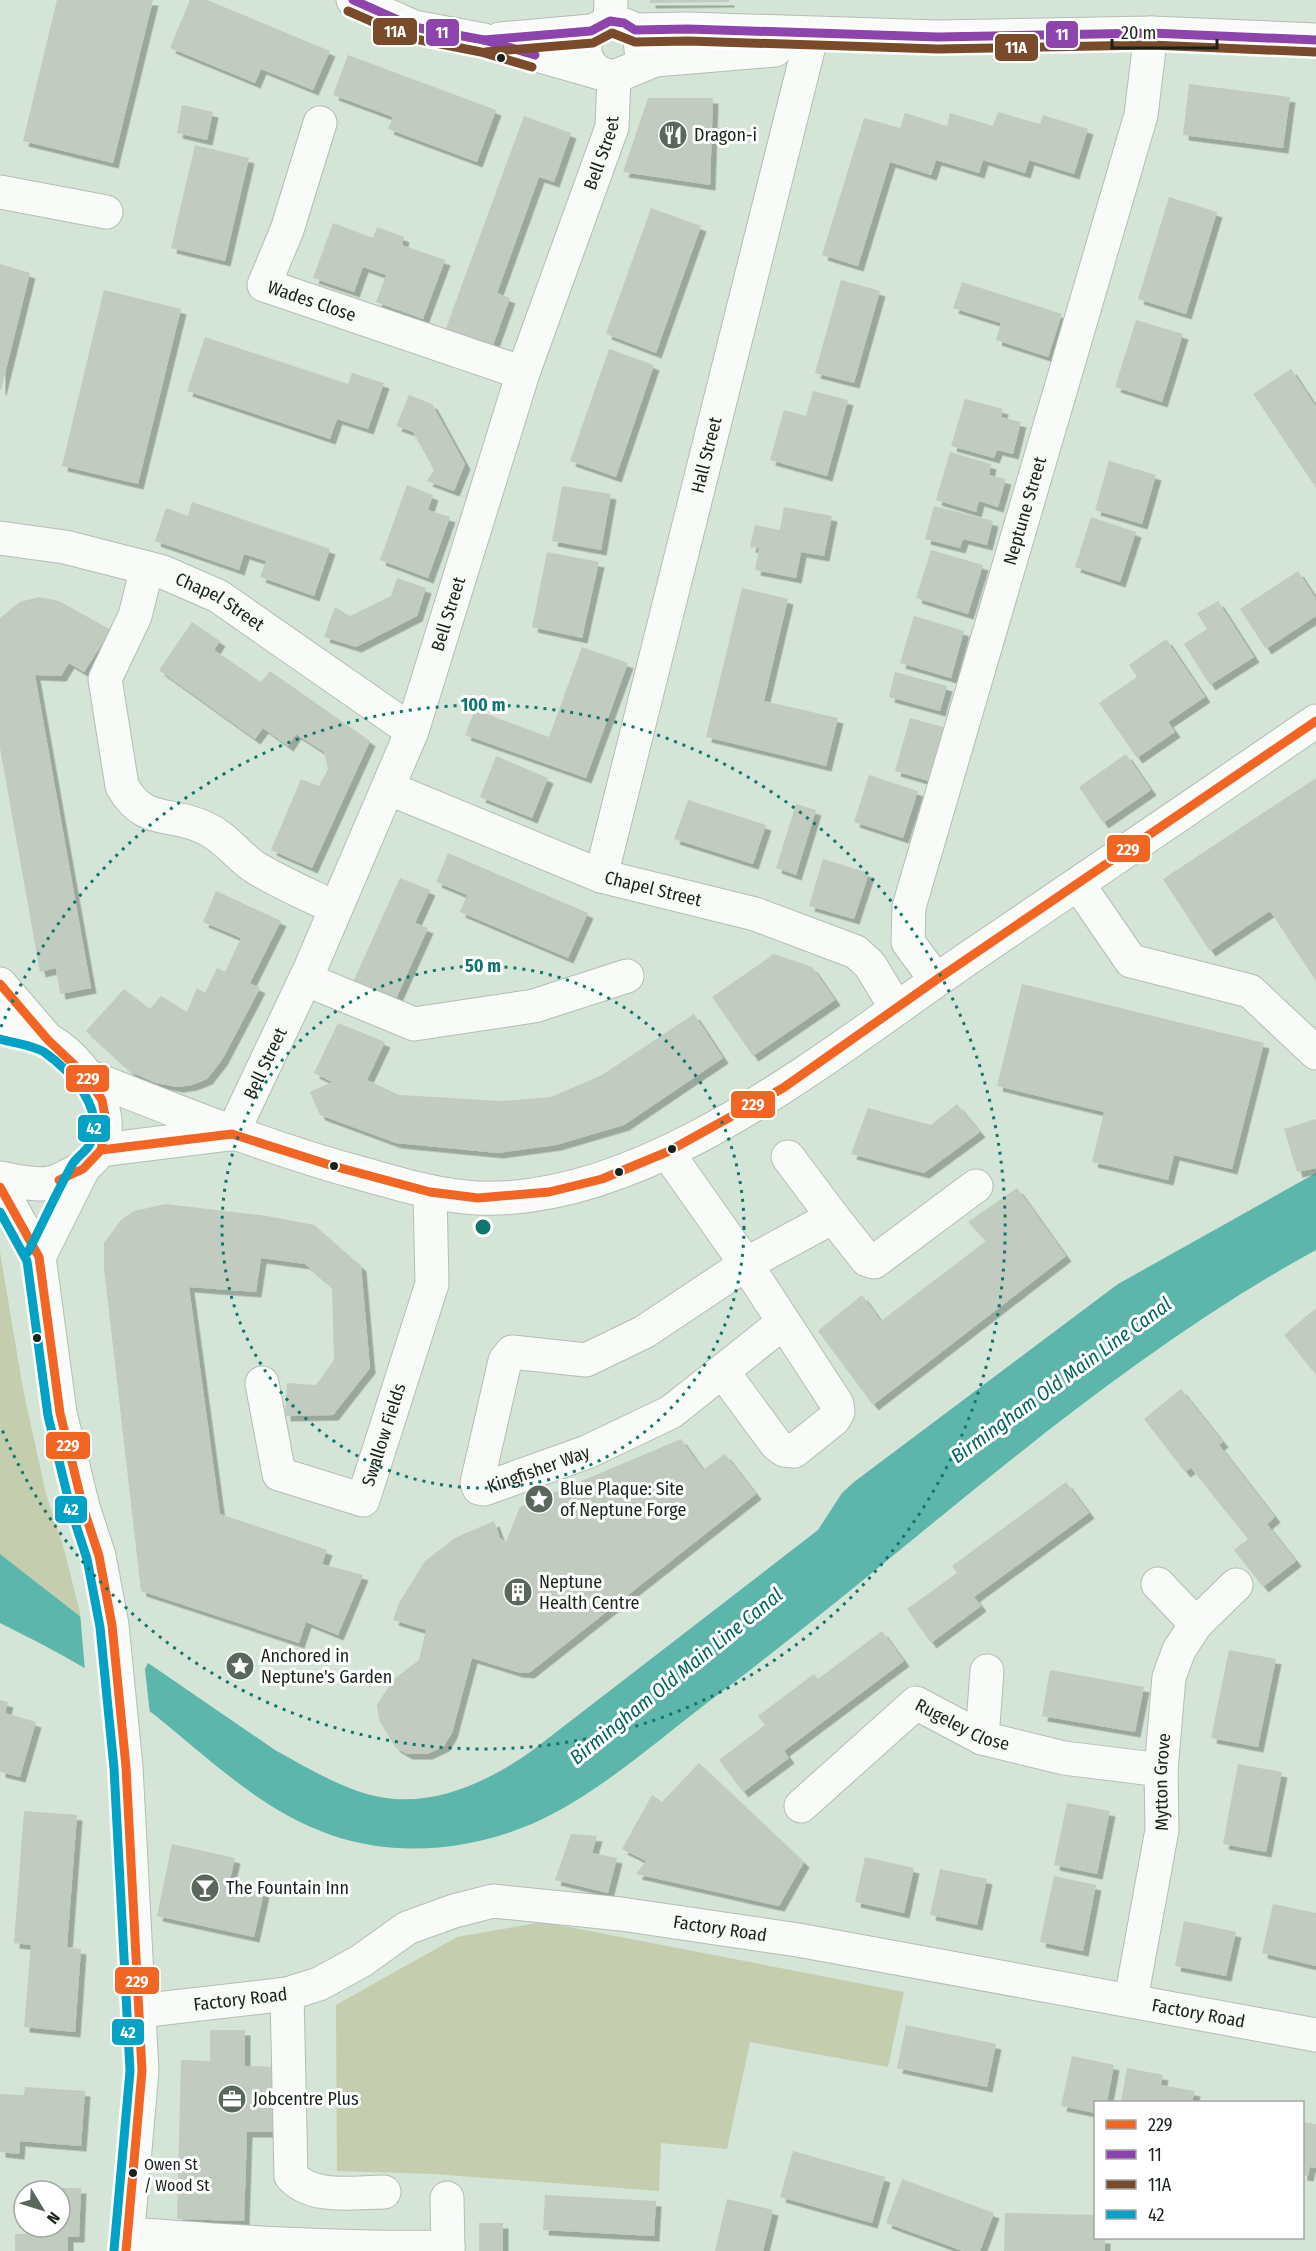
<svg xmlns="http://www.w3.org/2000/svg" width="1316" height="2251" font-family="'Fira Sans Condensed',sans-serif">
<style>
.green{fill:#c4cdad}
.water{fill:#5cb6ab}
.pier{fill:#d4e4d6}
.building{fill:#c1cbbf;filter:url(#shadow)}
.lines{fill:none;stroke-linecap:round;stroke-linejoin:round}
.minor-casing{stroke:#b3beb4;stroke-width:35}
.major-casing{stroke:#b3beb4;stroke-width:35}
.minor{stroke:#f9fbf9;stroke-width:33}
.major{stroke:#f9fbf9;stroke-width:33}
.bus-1-casing{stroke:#fff;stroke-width:14}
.bus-2-casing{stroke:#fff;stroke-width:14}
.bus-3-casing{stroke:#fff;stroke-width:14}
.bus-4-casing{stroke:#fff;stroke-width:14}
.bus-1{stroke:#f26522;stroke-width:9}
.bus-2{stroke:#8e44ad;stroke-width:9}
.bus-3{stroke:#7a4b2a;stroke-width:9}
.bus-4{stroke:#01a2c5;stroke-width:9}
.ring{fill:none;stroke:#0f766e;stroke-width:3;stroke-dasharray:3 6}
.bus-dot{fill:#19231a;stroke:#fff;stroke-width:2}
.labels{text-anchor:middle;stroke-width:6;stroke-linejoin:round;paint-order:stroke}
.bus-label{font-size:16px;fill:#19231a;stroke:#fff;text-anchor:start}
.poi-label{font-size:18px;fill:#19231a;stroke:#fff;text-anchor:start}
.street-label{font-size:18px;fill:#19231a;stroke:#fff}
.water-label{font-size:20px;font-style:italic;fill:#00655e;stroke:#fff}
.centre{fill:#0f766e;stroke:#fff;stroke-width:3}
.ring-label{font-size:18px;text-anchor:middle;font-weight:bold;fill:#0f766e;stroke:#fff;stroke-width:6;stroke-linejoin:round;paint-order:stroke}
.line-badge{stroke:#fff;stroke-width:2}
.badge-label{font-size:16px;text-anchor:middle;font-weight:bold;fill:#fff}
</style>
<defs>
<filter id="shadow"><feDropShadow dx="5.5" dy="5.5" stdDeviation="0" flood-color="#0004"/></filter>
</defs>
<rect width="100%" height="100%" fill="#d4e4d6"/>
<g class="green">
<path d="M0,1252l23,137 23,105 18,55 17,68 -81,-63z"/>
<path d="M543,1922l361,70 -16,75 -138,-25 -23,107 -66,-6 -2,48 -225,-17 -97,-3 -1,-166 121,-68z"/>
</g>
<path class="water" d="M1316,1173v77c-219,120 -398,294 -596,443 -52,39 -103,85 -160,117 -68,38 -154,51 -229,25 -69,-24 -119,-74 -175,-119 -48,-38 -102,-66 -156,-93v-69l81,63 194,133c31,17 65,38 100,46 57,13 113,-14 158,-46l285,-220 24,-37 12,-11 264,-198z"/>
<path class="pier" d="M80,1613l70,46 -5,10 5,46 -65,-44z"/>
<g class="building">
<path d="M57,0h96l-40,163 -90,-22z"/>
<path d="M190,0h17l123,51 -17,39 -52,-21 -6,14 -85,-35z"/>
<path d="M650,0h79v2l-79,1z"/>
<path d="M348,55l148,55 -19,52 -89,-33 5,-12 -60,-22z"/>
<path d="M1189,84l101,13 -7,51 -100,-13z"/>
<path d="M648,98h65l-3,87 -87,-13z"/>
<path d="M182,105l31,7 -6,28 -30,-7z"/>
<path d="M998,112l42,12 3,-9 45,14 -14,45 -45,-14 -4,13 -42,-13 -4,13 -43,-13 -5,15 -41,-13 -32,104 -36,-11 42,-137 36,10 5,-15 42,13 3,-13 43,13z"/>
<path d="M524,116l47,17 -17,49 -15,-5 -42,116 13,5 -18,50 -47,-17z"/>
<path d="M195,145l54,13 -24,103 -54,-13z"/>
<path d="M1169,197l48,15 -31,102 -48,-15z"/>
<path d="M651,208l50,18 -45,127 -50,-19z"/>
<path d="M333,223l40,15 4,-11 27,10 -2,8 43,15 -22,59 -47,-17 10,-27 -23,-8 -9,25 -41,-14z"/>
<path d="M0,264l30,9 -29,117h-1z"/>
<path d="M841,280l39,11 -26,92 -39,-10z"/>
<path d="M962,282l100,32 -14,43 -52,-17 5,-17 -48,-15z"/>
<path d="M104,290l77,19 -43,175 -76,-18z"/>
<path d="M1136,320l47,14 -21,68 -47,-15z"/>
<path d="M205,337l143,47 4,-11 32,10 -16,46 -31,-10 -7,20 -143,-48z"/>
<path d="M609,349l45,16 -38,112 -46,-16z"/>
<path d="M1291,369l25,38v81l-63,-94z"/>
<path d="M813,391l35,9 -21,76 -57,-16 14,-50 22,6z"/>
<path d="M409,395l23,9 33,60 -11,27 -27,-10 7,-11 -21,-38 -17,-6z"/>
<path d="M965,399l38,10 -2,8 20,5 -8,32 -16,-4 -3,8 -43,-12z"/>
<path d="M950,452l41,12 -2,11 17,4 -8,28 -19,-6 -3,11 -40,-12z"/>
<path d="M1109,461l47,14 -14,49 -47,-14z"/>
<path d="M407,485l26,10 -5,15 22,7 -22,61 -48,-18z"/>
<path d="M562,486l49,8 -10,56 -49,-9z"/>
<path d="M192,502l138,47 -16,47 -54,-19 6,-16 -22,-7 -5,16 -84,-29 11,-33 22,8z"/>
<path d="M934,506l59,15 -6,24 -24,-6 -3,9 -35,-9z"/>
<path d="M784,507l48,9 -8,40 -23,-4 -5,26 -41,-8 4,-22 -9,-1 5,-22 25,5z"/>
<path d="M1091,517l45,15 -16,50 -45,-15z"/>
<path d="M931,550l52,15 -15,49 -52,-16z"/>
<path d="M547,552l52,10 -17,76 -50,-11z"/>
<path d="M1298,571l18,28v17l-50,33 -26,-40z"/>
<path d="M397,578l29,10 -9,28 -61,31 -32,-10 11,-30 15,9 41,-20z"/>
<path d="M742,588l46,11 -24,102 74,17 -12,48 -120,-29z"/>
<path d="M38,597l21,4 52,29 -27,42 -15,-9 -8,13 -26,-1 56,313 -31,6 -4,-26 -16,4 -40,-224v-130l20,-16z"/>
<path d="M1218,601l36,56 -44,28 -26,-41 23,-15 -10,-16z"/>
<path d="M914,616l50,15 -13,47 -51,-15z"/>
<path d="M192,622l28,19 -6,9 47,32 9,-11 100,70 -58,127 -41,-18 30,-71 18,7 9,-17 -4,-17 -28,-18 -8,12 -25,-18 -8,11 -96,-69z"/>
<path d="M1166,639l39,58 -37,25 7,10 -38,26 -38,-55 38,-26 -8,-12z"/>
<path d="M582,647l46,16 -42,115 -121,-43 10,-25 74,27z"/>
<path d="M895,672l52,14 -7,25 -51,-14z"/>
<path d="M910,718l36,10 -17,53 -34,-10z"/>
<path d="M1126,754l25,36 -48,33 -24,-36z"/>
<path d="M496,756l52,22 -16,40 -52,-21z"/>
<path d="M869,775l49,16 -15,47 -49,-16z"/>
<path d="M1316,778v203l-46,-70 -60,40 -47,-72z"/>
<path d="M688,800l78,25 -13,39 -79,-25z"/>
<path d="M796,804l20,6 -20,65 -20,-7z"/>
<path d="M448,853l140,60 -20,45 -108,-46 7,-17 -31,-13z"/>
<path d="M823,859l46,14 -15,46 -45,-13z"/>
<path d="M400,878l30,12 -15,33 13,5 -38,84 -42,-19z"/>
<path d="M216,891l65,30 -31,62 10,5 -38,72 -15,19 -15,6 -14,2 -22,-4 -25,-11 -45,-41 38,-42 26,20 11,-13 26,16 10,-24 8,5 12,-25 8,4 16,-34 -38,-16z"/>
<path d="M774,954l38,13 23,33 -82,56 -41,-59z"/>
<path d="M1022,984l242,59 -32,126 -58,-14 -6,25 -76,-18 12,-50 -107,-26z"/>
<path d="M694,1014l29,44 -99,67 -68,20 -58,8 -102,-10 -76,-28 -10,-23 22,-10 -18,-9 24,-50 47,19 -18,38 32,15 103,6 49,-4 51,-22z"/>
<path d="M957,1104l23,28 -56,41 -73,-19 17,-46 63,17z"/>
<path d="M1316,1119v49l-19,4 -13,-43z"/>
<path d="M1017,1188l49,68 -193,149 -55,-74 44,-36 19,26 105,-80 -18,-19z"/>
<path d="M166,1204l101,12 47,9 47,41 9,102 -37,47 -48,1 2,-33 29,2 18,-25 -2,-73 -27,-23 -44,-6 -5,34 -67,-5 31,227 107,36 -5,14 41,11 -25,60 -32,-13 -7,21 -158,-52 -37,-323v-25l17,-23 13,-9z"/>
<path d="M1316,1308v67l-32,-40z"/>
<path d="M1181,1389l42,53 -4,3 56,72 -8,7 29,37 -33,26 -29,-37 14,-11 -57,-71 -6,4 -41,-53z"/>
<path d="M681,1439l22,31 22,-16 31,40 -227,179 -12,-1 -45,-14 -20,75 -8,13 -17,8h-20l-12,-7 -16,-27 -2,-16 17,-25 25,-19 7,-30 -33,-10 6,-17 26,-42 30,-23 39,-17 6,17 6,4 14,-35z"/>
<path d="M1066,1482l23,31 -115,84 7,9 -50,37 -24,-34 50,-36 -5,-7z"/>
<path d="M882,1631l22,30 -120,90 5,7 -46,34 -24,-32 46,-35 -7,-9 56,-42 4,5z"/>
<path d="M1229,1650l47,9 -18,88 -47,-9z"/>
<path d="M1050,1670l94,17 -9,45 -93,-16z"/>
<path d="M0,1700l8,2 -3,11 31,9 -16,55 -20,-5z"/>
<path d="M699,1763l105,99 -25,44 -143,-32 10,-13 -24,-12 30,-54 10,7z"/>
<path d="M1238,1764l44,8 -16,80 -43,-8z"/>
<path d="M1067,1803l43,8 -13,63 -43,-9z"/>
<path d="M24,1811l53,4 -10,132 14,2 -6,83 -51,-5 7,-82 -17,-2z"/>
<path d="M571,1834l26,2 -5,17 25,5 -9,35 -53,-13z"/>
<path d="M172,1844l63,14 -6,26 35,8 -10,45 -97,-21z"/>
<path d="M865,1857l49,11 -10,45 -49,-11z"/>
<path d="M940,1869l47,10 -10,46 -47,-10z"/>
<path d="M1054,1876l42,9 -13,66 -43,-9z"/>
<path d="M1273,1904l43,9v53l-54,-13z"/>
<path d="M1184,1921l52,11 -10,44 -51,-10z"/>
<path d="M906,2025l90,19 -9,43 -90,-19z"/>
<path d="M210,2030h35v36l39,1 -1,65h-36l-3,89 -67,-2 4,-159 29,1z"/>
<path d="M1072,2056l42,9 -7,37h-11l-1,11 -34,-7z"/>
<path d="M1127,2068l36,7 -2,10 34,6 -3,11h-71z"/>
<path d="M25,2087l60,4 -4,55 -61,-5 -1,13 -19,-2v-58l24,1z"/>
<path d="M1302,2122l14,2v44l-6,-1 -2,9 -6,-1z"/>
<path d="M793,2151l92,26 -13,46 -92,-26z"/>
<path d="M902,2179l92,34 -14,38h-17l-77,-28z"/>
<path d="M60,2188h21l-2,49h-11v14h-53v-17h12v-7h33z"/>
<path d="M545,2195l111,6 -2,35 -111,-6z"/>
<path d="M727,2199l46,11 -10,41h-48z"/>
<path d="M1005,2213l90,2v23h10v13h-101z"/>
<rect x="479" y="2223" width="24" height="28"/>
</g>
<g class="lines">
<g class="minor-casing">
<g id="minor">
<path d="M610,21l1,-21"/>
<path id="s1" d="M320,123l-33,107 -23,55 259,88"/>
<path d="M0,192l106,20"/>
<path id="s2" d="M0,538l65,9 98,25 55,24 194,135"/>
<path d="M147,568l-12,48 -30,63 17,107c22,40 49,25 83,42 21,9 33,29 51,40 25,15 53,27 79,40"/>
<path id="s3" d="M388,788l213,88 154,38 101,38 14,13 26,43"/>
<path id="s4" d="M601,876l211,-842"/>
<path d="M1078,884l53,77 119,30 66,62"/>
<path d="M305,979l109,45 120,-18 93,-30"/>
<path id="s5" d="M936,980l-28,-38 1,-35 232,-792 10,-82"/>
<path id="s6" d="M232,1134l78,-165 102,-238 111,-358 89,-246 2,-50"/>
<path d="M667,1152l79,112 87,-47 34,43 7,2 102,-76"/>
<path d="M788,1157l45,60"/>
<path id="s7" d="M723,1372l53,72 8,6 10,1 40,-32 4,-7 -1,-8 -91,-140 -102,68 -58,28 -74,-8 -7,9 -28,122 2,5 5,1 103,-37 84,-40 113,-90"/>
<path id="s8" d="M262,1383l17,91 84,26 69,-216 -2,-92"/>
<path d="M1196,1624l40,-39"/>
<path d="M982,1738l5,-67"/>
<path id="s9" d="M801,1806l115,-103 66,35 82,20 97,12"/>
<path d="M287,1994l4,182c22,24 62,16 93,16"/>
<path id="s10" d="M1131,1999l31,-169 -1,-60 8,-93 10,-27 17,-26 -38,-40"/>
<path id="s11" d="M139,2011l148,-17 32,-10 42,-23 46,-33 47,-17 39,-10 128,13 177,26 518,95"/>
<path d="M447,2198l1,53"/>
<path d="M129,2234c106,8 212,15 319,13"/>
</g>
</g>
<g class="major-casing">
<g id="major">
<path d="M353,0l61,27 70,13 130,37 41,-17 120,-10"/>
<path d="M635,30l53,-1 250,8 213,-4 165,7"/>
<path d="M500,39l91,-8"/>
<path d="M597,72c-44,-43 44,-72 44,-22"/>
<path d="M0,984l48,56"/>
<path d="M0,1027c15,3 35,5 49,13 46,27 88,104 22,134 -6,3 -14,8 -21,9 -16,3 -34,-2 -50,-5"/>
<path d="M85,1075c93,37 185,74 282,100 36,10 72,21 110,23 171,8 358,-149 493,-241 115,-78 231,-157 346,-236"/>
<path d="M101,1150l129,-16"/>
<path d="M0,1187l39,70 21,156 23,94 16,49 13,69 14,142 16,304 -16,180"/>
<path d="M39,1257l44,-88"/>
</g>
</g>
<use href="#minor" class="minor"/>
<use href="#major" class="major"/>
<g class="bus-1-casing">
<g id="bus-1">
<path d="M0,984l48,56 37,35 17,25 4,22 -5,28 -18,19 -24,11"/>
<path d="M101,1150l131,-16 101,32 97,26 48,6 71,-6 53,-13 65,-27 116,-64 153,-108 380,-259"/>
<path d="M0,1187l39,70 21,156 23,94 16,49 13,69 14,142 16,304 -16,180"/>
</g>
</g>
<g class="bus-2-casing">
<g id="bus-2">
<path d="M353,0l61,27 70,13 51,15"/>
<path d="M484,40l107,-9 19,-10 14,2 11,7 53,-1 250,8 213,-4 165,7"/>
</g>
</g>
<g class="bus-3-casing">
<g id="bus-3">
<path d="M348,11l62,27 71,14 51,15"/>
<path d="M485,52l108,-9 19,-10 23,9 53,-1 250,8 213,-4 164,7"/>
</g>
</g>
<g class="bus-4-casing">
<g id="bus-4">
<path d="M0,1039c13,4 33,6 44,13 26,18 63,58 46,92 -4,8 -14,13 -18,21 -16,28 -29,58 -44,87"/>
<path d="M0,1212l27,49 21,155 23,94 16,49 13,68 14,141 16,303 -16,179"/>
</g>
</g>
<use href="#bus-1" class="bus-1"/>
<use href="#bus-2" class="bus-2"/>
<use href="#bus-3" class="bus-3"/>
<use href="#bus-4" class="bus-4"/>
</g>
<g class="ring">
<circle cx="483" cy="1227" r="261"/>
<path d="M1 1027A522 522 0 1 1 1 1427"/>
</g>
<defs>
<g id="restaurant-disc" transform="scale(1.5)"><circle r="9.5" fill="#5a675c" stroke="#fff"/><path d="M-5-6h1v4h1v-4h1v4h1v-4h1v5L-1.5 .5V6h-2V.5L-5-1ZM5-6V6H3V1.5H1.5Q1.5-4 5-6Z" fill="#fff"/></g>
<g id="sight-disc" transform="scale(1.5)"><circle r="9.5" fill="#5a675c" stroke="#fff"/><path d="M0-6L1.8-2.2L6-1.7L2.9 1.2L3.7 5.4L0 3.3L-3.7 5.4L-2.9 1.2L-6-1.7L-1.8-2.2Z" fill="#fff"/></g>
<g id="building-disc" transform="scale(1.5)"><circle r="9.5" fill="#5a675c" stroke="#fff"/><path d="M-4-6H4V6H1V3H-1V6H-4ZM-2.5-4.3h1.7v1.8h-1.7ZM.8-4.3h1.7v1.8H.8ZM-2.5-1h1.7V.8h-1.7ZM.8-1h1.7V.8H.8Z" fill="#fff"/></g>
<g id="bar-disc" transform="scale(1.5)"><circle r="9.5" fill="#5a675c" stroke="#fff"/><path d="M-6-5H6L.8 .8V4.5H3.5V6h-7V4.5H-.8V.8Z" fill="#fff"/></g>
<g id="office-disc" transform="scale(1.5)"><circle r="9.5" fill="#5a675c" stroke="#fff"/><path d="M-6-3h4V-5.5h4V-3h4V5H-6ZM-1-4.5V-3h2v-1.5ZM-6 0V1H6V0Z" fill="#fff"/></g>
</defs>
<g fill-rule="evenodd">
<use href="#restaurant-disc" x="673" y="135"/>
<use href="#sight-disc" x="539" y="1499"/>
<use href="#building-disc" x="518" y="1592"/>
<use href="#sight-disc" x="240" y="1666"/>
<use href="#bar-disc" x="205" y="1888"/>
<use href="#office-disc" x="232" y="2099"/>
</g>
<g class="bus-dot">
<circle cx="501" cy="58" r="5"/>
<circle cx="672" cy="1149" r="5"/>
<circle cx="334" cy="1166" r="5"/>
<circle cx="619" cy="1172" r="5"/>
<circle cx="37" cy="1338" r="5"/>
<circle cx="133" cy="2173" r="5"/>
</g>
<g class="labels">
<g class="bus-label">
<text x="144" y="2170">Owen St<tspan x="144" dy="21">/ Wood St</tspan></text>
</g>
<g class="poi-label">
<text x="694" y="141">Dragon-i</text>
<text x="560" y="1495">Blue Plaque: Site<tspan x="560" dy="21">of Neptune Forge</tspan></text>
<text x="539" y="1588">Neptune<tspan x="539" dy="21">Health Centre</tspan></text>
<text x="261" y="1662">Anchored in<tspan x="261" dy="21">Neptune's Garden</tspan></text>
<text x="226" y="1894">The Fountain Inn</text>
<text x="253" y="2105">Jobcentre Plus</text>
</g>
<g class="street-label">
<text dy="6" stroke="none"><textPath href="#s6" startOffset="1050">Bell Street</textPath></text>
<text dy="6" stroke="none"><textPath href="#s1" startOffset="222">Wades Close</textPath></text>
<text dy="6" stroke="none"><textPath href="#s4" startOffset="434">Hall Street</textPath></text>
<text dy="6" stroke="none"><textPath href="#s5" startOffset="495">Neptune Street</textPath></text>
<text dy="6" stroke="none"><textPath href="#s2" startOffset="231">Chapel Street</textPath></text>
<text dy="6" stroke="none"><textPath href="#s6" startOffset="564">Bell Street</textPath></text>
<text dy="6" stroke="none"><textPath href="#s3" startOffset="284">Chapel Street</textPath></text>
<text dy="6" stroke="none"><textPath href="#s6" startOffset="78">Bell Street</textPath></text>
<text dy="6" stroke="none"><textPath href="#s8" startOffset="249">Swallow Fields</textPath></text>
<text dy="6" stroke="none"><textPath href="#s7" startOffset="810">Kingfisher Way</textPath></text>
<text dy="6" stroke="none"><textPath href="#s9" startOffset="206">Rugeley Close</textPath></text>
<text dy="6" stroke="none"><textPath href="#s10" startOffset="220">Mytton Grove</textPath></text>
<text dy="6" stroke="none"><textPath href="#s11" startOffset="606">Factory Road</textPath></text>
<text dy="6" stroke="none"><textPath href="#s11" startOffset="102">Factory Road</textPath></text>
<text dy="6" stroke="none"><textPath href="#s11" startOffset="1092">Factory Road</textPath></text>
</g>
<g class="water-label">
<text transform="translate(1061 1380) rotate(-36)" y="7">Birmingham Old Main Line Canal</text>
<text transform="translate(676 1676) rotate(-39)" y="7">Birmingham Old Main Line Canal</text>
</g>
</g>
<circle cx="483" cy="1227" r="9" class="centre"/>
<g class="ring-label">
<text x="483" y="711">100 m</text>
<text x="483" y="972">50 m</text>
</g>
<g class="line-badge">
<rect x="372" y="17" width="46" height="29" rx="6" fill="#7a4b2a"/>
<rect x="425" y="18" width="35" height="29" rx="6" fill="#8e44ad"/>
<rect x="1045" y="20" width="34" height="29" rx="6" fill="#8e44ad"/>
<rect x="994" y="33" width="45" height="29" rx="6" fill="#7a4b2a"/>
<rect x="1106" y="834" width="45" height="29" rx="6" fill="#f26522"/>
<rect x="65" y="1064" width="45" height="29" rx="6" fill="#f26522"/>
<rect x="730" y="1090" width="46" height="29" rx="6" fill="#f26522"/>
<rect x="77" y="1114" width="34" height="29" rx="6" fill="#01a2c5"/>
<rect x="45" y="1431" width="46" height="29" rx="6" fill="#f26522"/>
<rect x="54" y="1495" width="34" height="29" rx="6" fill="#01a2c5"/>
<rect x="114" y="1966" width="46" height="29" rx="6" fill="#f26522"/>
<rect x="111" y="2018" width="34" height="28" rx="6" fill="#01a2c5"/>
</g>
<g class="badge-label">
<text x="395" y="37">11A</text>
<text x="442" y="38">11</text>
<text x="1062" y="40">11</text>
<text x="1016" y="53">11A</text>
<text x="1128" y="855">229</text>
<text x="88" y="1084">229</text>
<text x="753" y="1110">229</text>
<text x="94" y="1134">42</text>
<text x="68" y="1451">229</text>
<text x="71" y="1515">42</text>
<text x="137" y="1987">229</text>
<text x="128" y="2038">42</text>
</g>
<rect x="1094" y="2101" width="210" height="138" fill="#ffffff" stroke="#a3a7a3" stroke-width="1.5"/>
<rect x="1106" y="2120" width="30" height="9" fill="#f26522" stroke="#a3a7a3" stroke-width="1.5"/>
<text x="1148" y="2131" font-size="18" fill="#19231a">229</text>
<rect x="1106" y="2150" width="30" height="9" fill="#8e44ad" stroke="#a3a7a3" stroke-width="1.5"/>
<text x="1148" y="2161" font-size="18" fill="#19231a">11</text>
<rect x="1106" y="2180" width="30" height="9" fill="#7a4b2a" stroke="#a3a7a3" stroke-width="1.5"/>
<text x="1148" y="2191" font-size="18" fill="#19231a">11A</text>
<rect x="1106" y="2210" width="30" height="9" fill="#01a2c5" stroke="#a3a7a3" stroke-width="1.5"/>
<text x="1148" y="2221" font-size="18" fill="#19231a">42</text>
<g transform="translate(42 2209) rotate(128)"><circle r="28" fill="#ffffff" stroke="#a3a7a3" stroke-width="1.5"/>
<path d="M0-4.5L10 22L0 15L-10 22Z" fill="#5a675c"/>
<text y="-9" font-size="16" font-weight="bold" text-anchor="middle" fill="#19231a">N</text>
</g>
<path d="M1112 39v9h105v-9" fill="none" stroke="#19231a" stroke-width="3"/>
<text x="1121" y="39" font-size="18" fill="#19231a" stroke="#ffffff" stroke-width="4.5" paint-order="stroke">20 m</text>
</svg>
